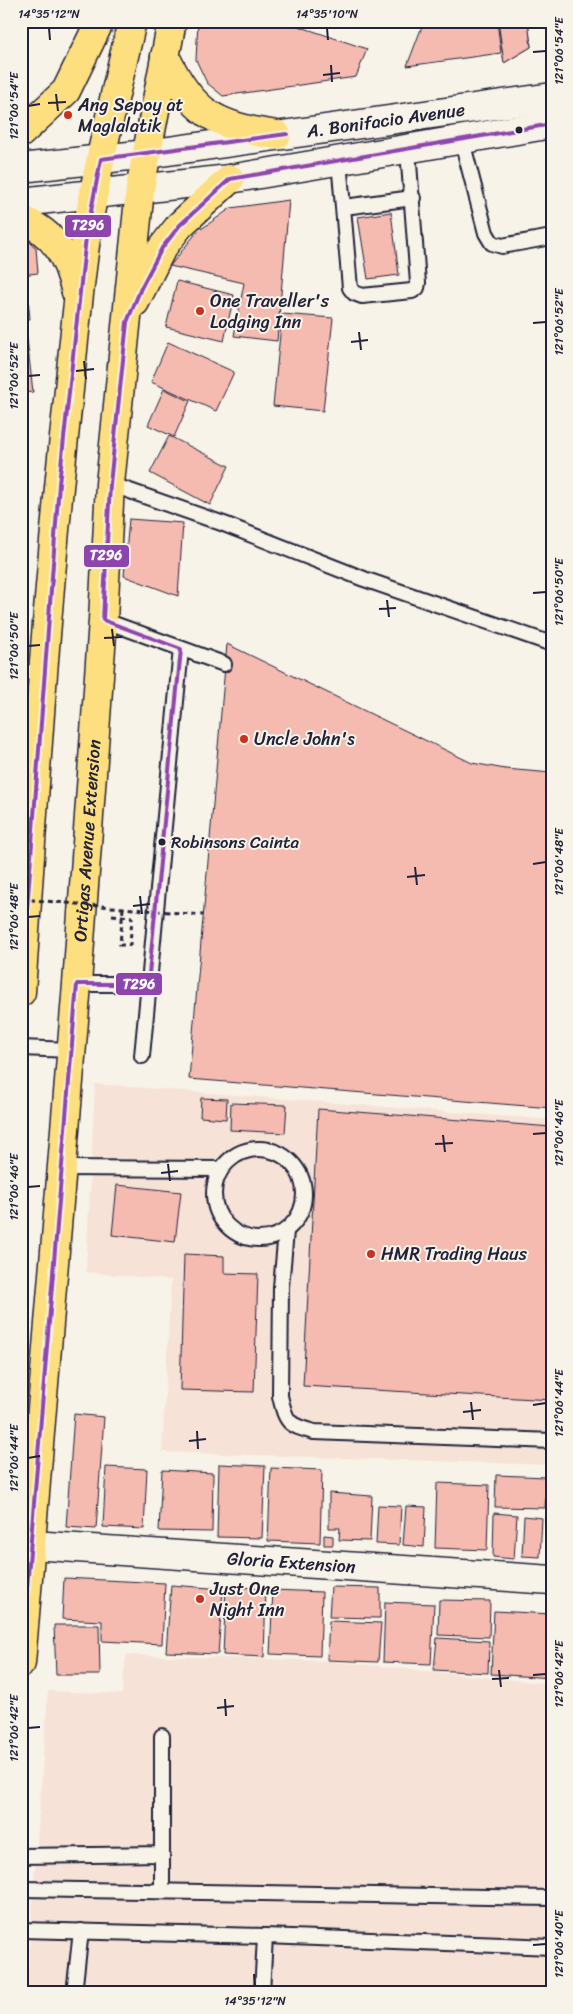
<svg xmlns="http://www.w3.org/2000/svg" width="573" height="2014" font-family="Sriracha,sans-serif">
<style>
.built{fill:#f6e2d7}
.building{fill:#f5bab0;stroke:#22223b}
.lines{fill:none;stroke-linecap:round;stroke-linejoin:round}
.service-casing{stroke:#22223b;stroke-width:18}
.tertiary-casing{stroke:#22223b;stroke-width:31}
.secondary-casing{stroke:#22223b;stroke-width:31}
.primary-casing{stroke:#22223b;stroke-width:31}
.path{stroke:#22223b;stroke-width:3;stroke-dasharray:5 4;stroke-linecap:butt}
.service{stroke:#f7f3e8;stroke-width:14}
.tertiary{stroke:#f7f3e8;stroke-width:28}
.secondary{stroke:#f7f3e8;stroke-width:28}
.primary{stroke:#fddf80;stroke-width:28}
.path-bridge{stroke:#22223b;stroke-width:3;stroke-dasharray:5 4;stroke-linecap:butt}
.bus-1-casing{stroke:#f7f3e8;stroke-width:8}
.bus-1{stroke:#8e44ad;stroke-width:4}
.ticks{fill:none;stroke:#22223b;stroke-width:2}
.poi-dot{fill:#c8321e;stroke:#f7f3e8;stroke-width:2}
.bus-dot{fill:#22223b;stroke:#f7f3e8;stroke-width:2}
.labels{text-anchor:middle;stroke-width:4;stroke-linejoin:round;paint-order:stroke}
.bus-label{font-size:17px;fill:#22223b;stroke:#f7f3e8;text-anchor:start}
.poi-label{font-size:18px;fill:#22223b;stroke:#f7f3e8;text-anchor:start}
.street-label{font-size:18px;fill:#22223b;stroke:#f7f3e8}
.line-badge{stroke:#f7f3e8;stroke-width:2}
.badge-label{font-size:14px;text-anchor:middle;font-weight:bold;fill:#fff}
.neatline{fill:none;stroke:#22223b;stroke-width:2}
.ticks-label{font-size:12px;text-anchor:middle;fill:#22223b}
</style>
<rect width="100%" height="100%" fill="#f7f3e8"/>
<filter id="ink" filterUnits="userSpaceOnUse"><feTurbulence type="fractalNoise" baseFrequency=".02" numOctaves="2"/><feDisplacementMap in="SourceGraphic" scale="10" xChannelSelector="R" yChannelSelector="G"/><feConvolveMatrix kernelMatrix="1 2 1 2 8 2 1 2 1" color-interpolation-filters="sRGB"/></filter>
<g filter="url(#ink)">
<g class="built">
<path d="M95,1084l457,36v345l-390,-13 9,-172 -85,-8z"/>
<path d="M126,1655l203,6 223,23v309h-526l22,-302 74,3z"/>
</g>
<g class="building">
<path d="M198,21h85l84,28 -11,28 -133,19 -16,-13 -11,-23z"/>
<path d="M424,21h73l4,32 -94,13z"/>
<path d="M498,21h30l3,26 -27,16z"/>
<path d="M498,21h30l3,26 -27,16z"/>
<path d="M289,200l-12,141 -43,-5 10,-53 -74,-17 27,-34 34,-24z"/>
<path d="M391,212l8,63 -31,4 -10,-62z"/>
<path d="M21,233l15,15 2,25 -17,2z"/>
<path d="M26,277l4,42h-9v-41z"/>
<path d="M177,281l57,14 -10,46 -58,-14z"/>
<path d="M282,314l51,4 -10,93 -50,-5z"/>
<path d="M21,321h4l8,71 -12,1z"/>
<path d="M168,342l66,30 -18,39 -65,-29z"/>
<path d="M164,389l26,12 -16,36 -26,-12z"/>
<path d="M169,436l60,30 -19,39 -60,-32z"/>
<path d="M129,519l54,4 -5,73 -54,-20z"/>
<path d="M227,644l245,119 33,6 47,4v335l-363,-29z"/>
<path d="M201,1098l26,1 -1,20 -26,-2z"/>
<path d="M231,1103l56,2 -2,28 -55,-3z"/>
<path d="M318,1109l234,18v273l-249,-14z"/>
<path d="M117,1185l64,7 -6,50 -63,-7z"/>
<path d="M184,1254l40,2v17l34,1 -4,118 -74,-2z"/>
<path d="M74,1414l30,3 -8,112 -30,-2z"/>
<path d="M219,1464l46,2 -3,72 -45,-1z"/>
<path d="M106,1467l41,2 -3,60 -41,-2z"/>
<path d="M271,1468l51,2 -2,73 -52,-2z"/>
<path d="M162,1470l51,3 -1,59 -53,-1z"/>
<path d="M496,1475l51,2 -2,31 -50,-1z"/>
<path d="M437,1483l52,2 -2,65 -52,-2z"/>
<path d="M329,1493l43,3 -2,45 -31,-1 1,-12h-11z"/>
<path d="M378,1505l23,1 -2,39 -23,-1z"/>
<path d="M406,1506l20,1 -2,40 -21,-2z"/>
<path d="M494,1513l23,2 -3,44 -21,-2z"/>
<path d="M524,1516l18,2 -2,39 -18,-1z"/>
<path d="M552,1518v39h-2z"/>
<path d="M324,1535l9,1v9h-9z"/>
<path d="M64,1578l101,5 -3,61 -60,-3v-20l-40,-2z"/>
<path d="M171,1585l52,4 -5,65 -52,-2z"/>
<path d="M226,1586l40,3 -2,68 -41,-2z"/>
<path d="M331,1587l49,1v30l-51,-1z"/>
<path d="M273,1590l49,2 -2,64 -50,-2z"/>
<path d="M439,1600l51,1 -1,36 -51,-2z"/>
<path d="M385,1602l49,2 -3,60 -48,-2z"/>
<path d="M494,1611l58,3v64l-61,-4z"/>
<path d="M329,1621l52,2 -3,39 -51,-2z"/>
<path d="M54,1625h45l1,50h-44z"/>
<path d="M437,1638l52,3 -1,32 -54,-3z"/>
</g>
<g class="lines">
<g class="service-casing">
<g id="service">
<path d="M462,141l24,92 6,10 10,3 50,-9"/>
<path d="M339,161l11,127 4,5 8,3 50,-5 5,-3 1,-5 -10,-133"/>
<path d="M344,207l69,-9"/>
<path d="M110,484l114,40 140,55 188,65"/>
<path d="M103,620l121,44"/>
<path d="M21,672l22,1"/>
<path d="M77,984h71"/>
<path d="M21,1048l49,2"/>
<path d="M142,1056l39,-407"/>
<circle cx="259" cy="1194" r="45"/>
<path d="M61,1168l160,1"/>
<path d="M286,1231l-5,56 -1,109c6,27 8,29 34,36l238,9"/>
<path d="M162,1854v37"/>
<path d="M21,1856l141,-2v-118"/>
<path d="M21,1889l531,9"/>
<path d="M21,1930l244,6 287,11"/>
<path d="M74,1993l7,-62"/>
<path d="M262,1993l3,-57"/>
</g>
</g>
<g class="tertiary-casing">
<g id="tertiary">
<path id="s1" d="M32,1545l520,35"/>
</g>
</g>
<g class="secondary-casing">
<g id="secondary">
<path id="s2" d="M21,168l126,-14 405,-57"/>
<path d="M21,202l209,-23 322,-55"/>
</g>
</g>
<g class="primary-casing">
<g id="primary">
<path d="M165,56c26,56 51,71 112,79"/>
<path d="M21,133l45,-42 34,-70"/>
<path d="M21,219c35,15 46,37 55,73"/>
<path d="M135,302l27,-54 18,-23 50,-46"/>
<path d="M21,992c13,-195 25,-389 46,-583 6,-57 11,-115 19,-171 11,-73 30,-145 46,-217"/>
<path id="s3" d="M21,1663l56,-679 26,-364 7,-136 30,-295 32,-168"/>
</g>
</g>
<path class="path" d="M112,915l20,2"/>
<use href="#service" class="service"/>
<use href="#tertiary" class="tertiary"/>
<use href="#secondary" class="secondary"/>
<use href="#primary" class="primary"/>
<g class="path-bridge">
<path d="M21,899l182,16"/>
<path d="M123,908l-3,37h10l2,-28"/>
</g>
<g class="bus-1-casing">
<g id="bus-1">
<path d="M21,989l38,-505 27,-247 15,-78 186,-25"/>
<path d="M21,1660l56,-676h71l33,-335 -78,-29 7,-136 17,-162 14,-34 21,-40 18,-23 50,-46 322,-55"/>
</g>
</g>
<use href="#bus-1" class="bus-1"/>
</g>
</g>
<path class="ticks" d="M49,28l1,12M327,28l1,12M533,52l13,-1M331,65l1,17M323,75l17,-2M56,94l2,17M48,103l18,-1M28,106l12,-2M533,323l13,-1M359,332l2,18M351,342l17,-2M84,361l2,18M76,371l18,-2M28,376l12,-1M533,593l13,-1M387,600l2,17M379,609l17,-1M112,629l2,17M104,638l18,-1M28,646l12,-1M533,864l13,-2M415,867l2,18M407,877l18,-2M140,896l2,18M133,906l17,-2M28,917l12,-1M533,1134l13,-1M443,1135l2,17M435,1144l18,-1M168,1164l2,17M161,1173l17,-2M28,1187l12,-1M471,1402l2,18M533,1405l13,-2M463,1412l18,-2M197,1431l1,18M189,1441l17,-2M28,1458l12,-2M499,1670l2,17M533,1675l13,-1M492,1679l17,-1M225,1699l1,17M217,1708l17,-2M28,1728l12,-1M533,1945l13,-1M254,1974l1,12"/>
<g class="poi-dot">
<circle cx="68" cy="115" r="5"/>
<circle cx="200" cy="311" r="5"/>
<circle cx="244" cy="739" r="5"/>
<circle cx="371" cy="1254" r="5"/>
<circle cx="200" cy="1599" r="5"/>
</g>
<g class="bus-dot">
<circle cx="519" cy="130" r="4.5"/>
<circle cx="162" cy="842" r="4.5"/>
</g>
<g class="labels">
<g class="bus-label">
<text x="171" y="848">Robinsons Cainta</text>
</g>
<g class="poi-label">
<text x="78" y="111">Ang Sepoy at<tspan x="78" dy="21">Maglalatik</tspan></text>
<text x="210" y="307">One Traveller's<tspan x="210" dy="21">Lodging Inn</tspan></text>
<text x="254" y="745">Uncle John's</text>
<text x="381" y="1260">HMR Trading Haus</text>
<text x="210" y="1595">Just One<tspan x="210" dy="21">Night Inn</tspan></text>
</g>
<g class="street-label">
<text dy="6" stroke="none"><textPath href="#s2" startOffset="368">A. Bonifacio Avenue</textPath></text>
<text dy="6" stroke="none"><textPath href="#s3" startOffset="825">Ortigas Avenue Extension</textPath></text>
<text dy="6" stroke="none"><textPath href="#s1" startOffset="260">Gloria Extension</textPath></text>
</g>
</g>
<g class="line-badge">
<rect x="64" y="214" width="48" height="24" rx="5" fill="#8e44ad"/>
<rect x="83" y="544" width="47" height="24" rx="5" fill="#8e44ad"/>
<rect x="115" y="972" width="48" height="24" rx="5" fill="#8e44ad"/>
</g>
<g class="badge-label">
<text x="88" y="230">T296</text>
<text x="106" y="560">T296</text>
<text x="139" y="989">T296</text>
</g>
<rect width="573" height="2014" fill="none" stroke="#f7f3e8" stroke-width="55"/>
<rect x="28" y="28" width="518" height="1958" class="neatline"/>
<g class="ticks-label">
<text x="49" y="18">14°35'12"N</text>
<text x="327" y="18">14°35'10"N</text>
<text transform="translate(559 51) rotate(-90)" y="4">121°06'54"E</text>
<text transform="translate(14 106) rotate(-90)" y="4">121°06'54"E</text>
<text transform="translate(559 322) rotate(-90)" y="4">121°06'52"E</text>
<text transform="translate(14 376) rotate(-90)" y="4">121°06'52"E</text>
<text transform="translate(559 592) rotate(-90)" y="4">121°06'50"E</text>
<text transform="translate(14 646) rotate(-90)" y="4">121°06'50"E</text>
<text transform="translate(559 862) rotate(-90)" y="4">121°06'48"E</text>
<text transform="translate(14 917) rotate(-90)" y="4">121°06'48"E</text>
<text transform="translate(559 1133) rotate(-90)" y="4">121°06'46"E</text>
<text transform="translate(14 1187) rotate(-90)" y="4">121°06'46"E</text>
<text transform="translate(559 1403) rotate(-90)" y="4">121°06'44"E</text>
<text transform="translate(14 1458) rotate(-90)" y="4">121°06'44"E</text>
<text transform="translate(559 1674) rotate(-90)" y="4">121°06'42"E</text>
<text transform="translate(14 1728) rotate(-90)" y="4">121°06'42"E</text>
<text transform="translate(559 1944) rotate(-90)" y="4">121°06'40"E</text>
<text x="255" y="2005">14°35'12"N</text>
</g>
</svg>
